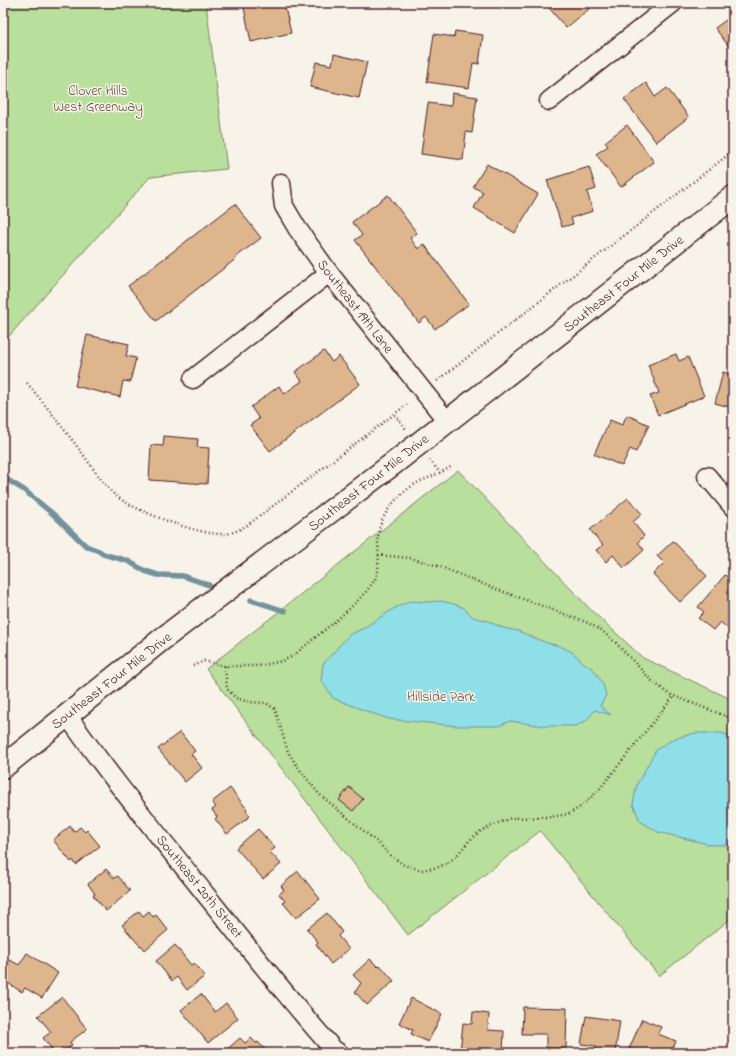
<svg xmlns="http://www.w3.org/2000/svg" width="736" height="1056" font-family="'Indie Flower',sans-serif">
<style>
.green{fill:#b8df9b;stroke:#817f63}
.water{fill:#8edfe7;stroke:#73929c}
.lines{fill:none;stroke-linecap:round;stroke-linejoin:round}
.stream{stroke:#73929c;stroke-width:5.5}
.building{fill:#ddb68e;stroke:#4a1f2b}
.minor-casing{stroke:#4a1f2b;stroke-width:21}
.major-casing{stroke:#4a1f2b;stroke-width:25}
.path{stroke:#4a1f2b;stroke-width:2.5;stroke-dasharray:1 3;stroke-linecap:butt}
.minor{stroke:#f7f3e8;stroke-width:18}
.major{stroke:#f7f3e8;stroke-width:22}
.labels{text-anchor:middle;stroke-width:3;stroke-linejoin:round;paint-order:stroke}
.park-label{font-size:14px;fill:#664f47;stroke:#f7f3e8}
.street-label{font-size:14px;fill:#4a1f2b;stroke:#f7f3e8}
</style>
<rect width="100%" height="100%" fill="#f7f3e8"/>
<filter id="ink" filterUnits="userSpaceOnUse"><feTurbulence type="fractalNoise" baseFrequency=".025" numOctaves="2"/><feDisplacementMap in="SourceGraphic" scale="8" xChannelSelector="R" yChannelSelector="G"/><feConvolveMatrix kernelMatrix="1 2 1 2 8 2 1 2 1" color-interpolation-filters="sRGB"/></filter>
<g filter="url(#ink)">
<g class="green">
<path d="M3,3h203l21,166 -77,8 -147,166z"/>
<path d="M458,470l132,139 53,49 90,42v217l-74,59 -119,-145 -132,104 -202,-266z"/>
</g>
<g class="water">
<path d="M410,601l17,1 14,-1 13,3 10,4 9,9 15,4 15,7 15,3 29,12 13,3 12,6 12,11 10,7 9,14 3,11 -6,11 11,9 -16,-5 -8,10 -11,6h-31l-35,-5 -11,5h-42l-68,-7 -18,-6 -28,-11 -10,-4 -12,-18 2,-16 26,-29 15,-7 29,-19z"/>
<path d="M695,733h27l11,4v108h-21l-54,-13 -18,-11 -7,-17 4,-20 19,-34 17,-11z"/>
</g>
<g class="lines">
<g class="stream">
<path d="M3,477l21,13 29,24 33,32 13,5 4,3 25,7 17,10 13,4 25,1 26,9"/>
<path d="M251,600l34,11"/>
</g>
</g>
<g class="building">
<path d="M243,3h41l7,30 -40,9z"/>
<path d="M545,3h49l1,1 -29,24z"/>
<path d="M733,15v37l-18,-24z"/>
<path d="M455,31l28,4 -4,29 -6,-1 -4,25 -42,-6 7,-48 20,3z"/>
<path d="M334,54l33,8 -8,36 -49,-11 6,-25 16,3z"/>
<path d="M646,83l9,14 12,-9 22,29 -33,25 -32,-43z"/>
<path d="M452,93l25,4 -5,36 -6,-1 -3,28 -42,-6 7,-51 23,3z"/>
<path d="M627,125l27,37 -33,25 -25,-33 12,-8 -3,-4z"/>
<path d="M487,164l51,30 -23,39 -41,-25 9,-16 -10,-5z"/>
<path d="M589,167l7,22 -9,3 6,19 -22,7 2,6 -11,3 -15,-47z"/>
<path d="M388,195l29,38 -7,5 8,11 6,-5 45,60 -34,25 -9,-12 -7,6 -64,-83 7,-5 -10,-13z"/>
<path d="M235,204l26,34 -25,19 1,1 -81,63 -28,-35z"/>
<path d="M87,335l42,9 -3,12 10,2 -6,24 -7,-1 -3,16 -45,-11z"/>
<path d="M324,351l8,11 7,-6 21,28 -90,67 -20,-26 9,-6 -8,-12 28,-21 5,8 18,-13 -7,-9z"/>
<path d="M676,354l3,7 9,-4 16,39 -46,19 -8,-19 9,-3 -11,-28z"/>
<path d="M723,372l10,3v33l-18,-5z"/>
<path d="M627,415l22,10 -13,27 -6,-3 -8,17 -28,-12 16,-34 12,5z"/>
<path d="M164,436l34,3 -1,8 12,1 -2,36 -58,-4 2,-35 12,1z"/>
<path d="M628,498l14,16 -9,8 11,14 -6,6 6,8 -20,18 -11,-13 -7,7 -10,-12 7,-5 -13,-15z"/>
<path d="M673,541l34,35 -27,26 -27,-28 11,-11 -7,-7z"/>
<path d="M725,575l8,7v45l-3,3 -10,-8 -7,8 -15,-12 6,-6 -6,-5z"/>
<path d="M180,732l15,19 -4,3 11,14 -17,14 -27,-33z"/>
<path d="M349,787l14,12 -10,12 -14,-11z"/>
<path d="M230,788l17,21 -1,1 4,6 -23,18 -12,-15 2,-2 -5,-7 4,-3 -4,-5z"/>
<path d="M70,826l4,6 6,-5 5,5 2,-2 13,16 -24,19 -3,-5 -2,2 -18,-22z"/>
<path d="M258,829l17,19 -5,4 11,12 -18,15 -27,-31z"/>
<path d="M106,869l8,9 4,-2 12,15 -24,20 -13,-16 2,-1 -7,-10z"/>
<path d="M298,871l22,28 -24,19 -13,-15 2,-2 -6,-7 5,-4 -3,-4z"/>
<path d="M139,911l4,5 6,-5 4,6 3,-2 12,15 -23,20 -4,-5 -1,1 -18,-21z"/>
<path d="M327,913l15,19 -4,4 11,13 -18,15 -15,-20 2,-2 -11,-13z"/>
<path d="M175,945l16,20 3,-2 11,13 -18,14 -10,-13 -5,4 -16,-20z"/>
<path d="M27,953l31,20 -16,25 -17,-10 -3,4 -19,-12v-10l7,-10 9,5z"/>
<path d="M370,959l8,8 2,-2 14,16 -27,24 -12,-13 6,-9 -8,-8z"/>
<path d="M201,994l14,18 11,-9 12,15 -30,25 -27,-33z"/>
<path d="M62,997l25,32 -17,13 2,3 -9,8h-8l-12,-15 8,-6 -13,-16z"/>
<path d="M411,998l31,16 -14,28 -17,-8 2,-4 -14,-7z"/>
<path d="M523,1007l44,1 -1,40h-20v-14h-24z"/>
<path d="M473,1012l16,2 -1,16 16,1 -1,22 -43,-1 3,-29 9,1z"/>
<path d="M586,1016l34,5 -5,32 -20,-2 1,-5 -15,-2z"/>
<path d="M642,1019l19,8 -3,7 18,7 -5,12h-32l-10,-4z"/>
<path d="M240,1038l5,5 6,-5 5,5 2,-1 10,11h-43l-1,-1z"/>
</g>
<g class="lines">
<g class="minor-casing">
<g id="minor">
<path d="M549,101l124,-98"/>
<path d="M281,183l3,23 13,22 32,45 118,148"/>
<path d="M193,379l136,-106"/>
<path d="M707,476l26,31"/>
<path d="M67,715c43,62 92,121 139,180 42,52 83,105 128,155l5,3"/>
</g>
</g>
<g class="major-casing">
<path id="major" d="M3,767l158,-127 237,-180 335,-263"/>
</g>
<g class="path">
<path d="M437,381l296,-230"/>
<path d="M27,383c19,23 37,46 55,70 9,12 23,34 34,43 19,15 85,40 109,38 11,-1 23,-9 32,-16l152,-115"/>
<path d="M395,415l11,14"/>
<path d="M430,460l10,13"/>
<path d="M378,555l33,3 30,9 52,21 93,34 15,8 15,13 36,38 17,13 64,25"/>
<path d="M193,666l11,-5 21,5h34l23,-5 11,-5c25,-22 63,-48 81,-75 7,-11 4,-29 4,-42 0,-23 21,-47 41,-57 11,-5 22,-9 33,-16"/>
<path d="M225,666l2,23 9,9 13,4 17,1 9,6 13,43 12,18 19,24 58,48 13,13 14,10 18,5 17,-3 9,-4 9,-8 12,-14 10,-9 17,-8 15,-6 39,-1 18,-3 11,-6 19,-17 76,-95"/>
</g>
<use href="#minor" class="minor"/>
<use href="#major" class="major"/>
</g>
</g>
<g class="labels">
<g class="park-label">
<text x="98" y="95">Clover Hills<tspan x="98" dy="16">West Greenway</tspan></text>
<text x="441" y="701">Hillside Park</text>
</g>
<g class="street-label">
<text transform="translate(623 283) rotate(-38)" y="5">Southeast Four Mile Drive</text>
<text transform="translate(356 306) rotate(52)" y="5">Southeast 19th Lane</text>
<text transform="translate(368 482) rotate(-38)" y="5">Southeast Four Mile Drive</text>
<text transform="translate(111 680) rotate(-38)" y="5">Southeast Four Mile Drive</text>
<text transform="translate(200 886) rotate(51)" y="5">Southeast 20th Street</text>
</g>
</g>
<rect width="736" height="1056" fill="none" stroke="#f7f3e8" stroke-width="16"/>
<rect x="8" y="8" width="720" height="1040" fill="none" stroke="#4a1f2b" stroke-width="1.5" filter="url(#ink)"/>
</svg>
